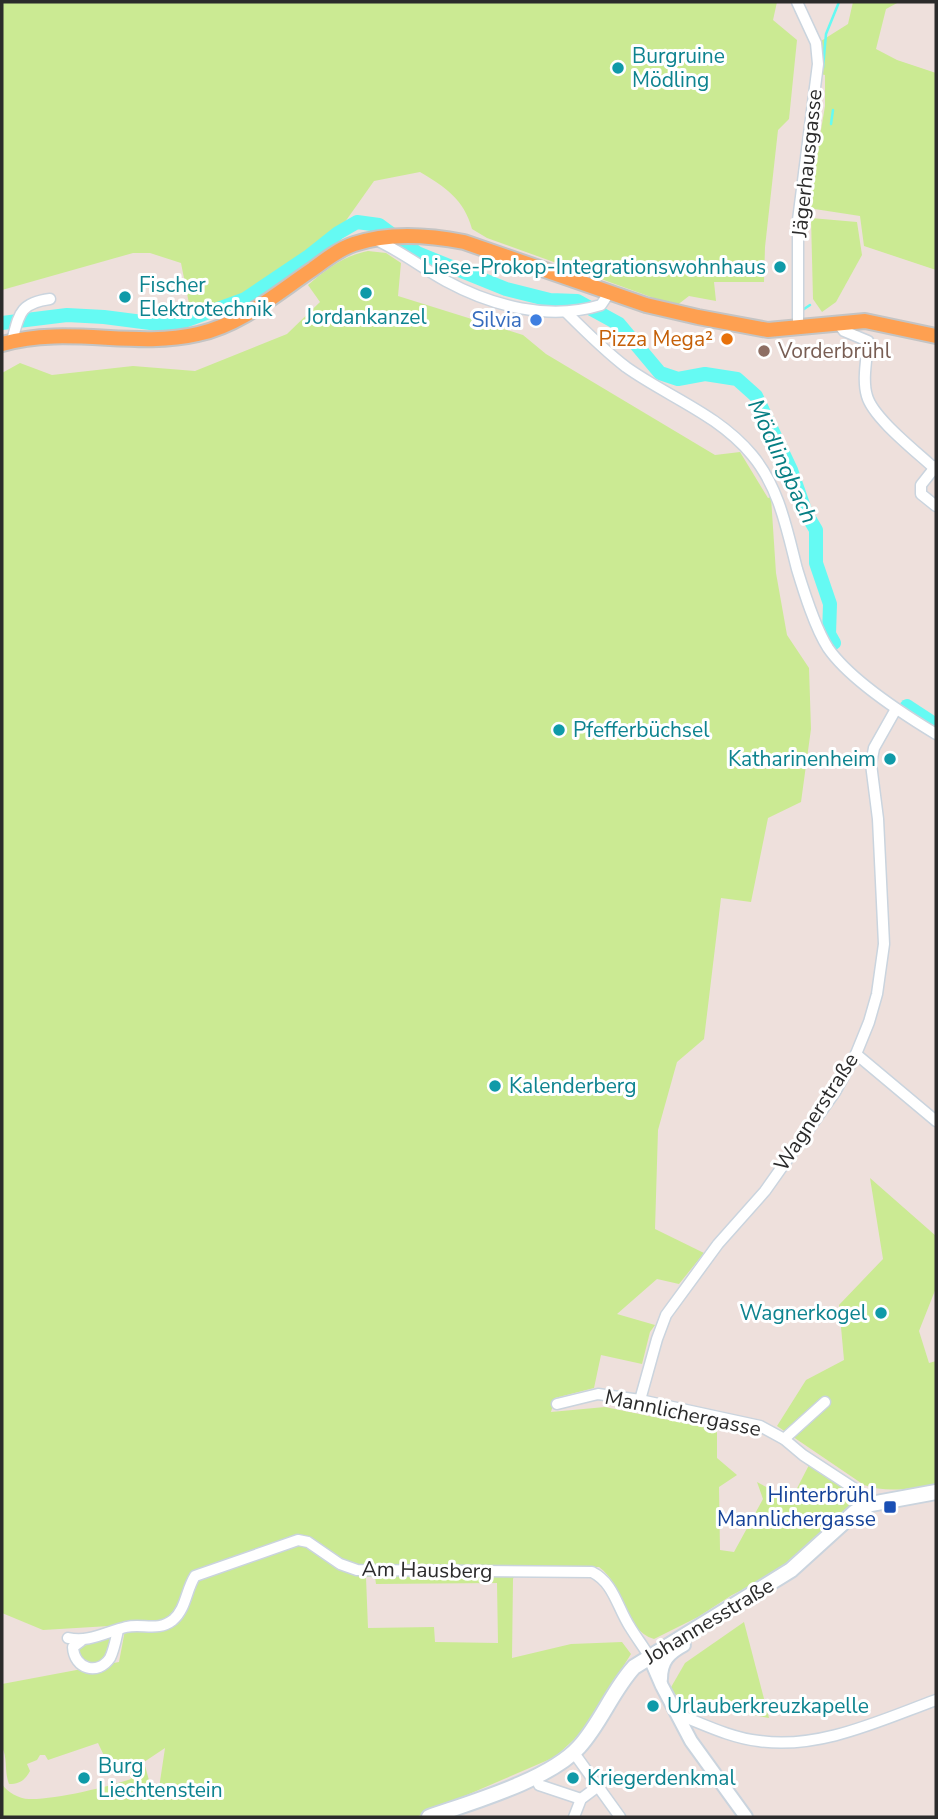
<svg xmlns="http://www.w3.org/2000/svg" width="938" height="1819" font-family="'Nunito Sans',sans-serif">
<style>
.green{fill:#cbea93;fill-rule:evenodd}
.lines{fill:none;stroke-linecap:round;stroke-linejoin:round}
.stream{stroke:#65faf3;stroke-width:2.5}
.river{stroke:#65faf3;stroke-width:14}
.minor-casing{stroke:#cad4de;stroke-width:13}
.tertiary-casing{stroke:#cad4de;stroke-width:16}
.secondary-casing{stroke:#cad4de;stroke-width:18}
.primary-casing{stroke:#c4c4c4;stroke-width:18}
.minor{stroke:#fff;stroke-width:10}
.tertiary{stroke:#fff;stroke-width:12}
.secondary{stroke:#fff;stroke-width:14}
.primary{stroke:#fea051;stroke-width:14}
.culture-dot{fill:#0f9aa8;stroke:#fff;stroke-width:2.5}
.shop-dot{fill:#3f7fe0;stroke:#fff;stroke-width:2.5}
.food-dot{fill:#e8710a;stroke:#fff;stroke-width:2.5}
.education-dot{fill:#8d6e63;stroke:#fff;stroke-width:2.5}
.transit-dot{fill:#1a4fb4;stroke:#fff;stroke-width:2.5}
.labels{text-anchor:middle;stroke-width:6;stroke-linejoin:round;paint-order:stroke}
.culture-label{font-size:21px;fill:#0d838f;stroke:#fff;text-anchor:start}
.street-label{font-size:21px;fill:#2b2b2b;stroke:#fff}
.shop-label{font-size:21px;fill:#366cbe;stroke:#fff;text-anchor:end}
.food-label{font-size:21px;fill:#c56008;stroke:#fff;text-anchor:end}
.education-label{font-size:21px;fill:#785e54;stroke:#fff;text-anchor:start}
.transit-label{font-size:21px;fill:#164399;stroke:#fff;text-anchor:end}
.water-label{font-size:23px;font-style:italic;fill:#057e83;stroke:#fff}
</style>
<rect width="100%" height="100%" fill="#eee0dc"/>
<g class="green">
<path d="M2,2h775l-4,18 24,20 -8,79 -11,11 -13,117 -1,35h-50l2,19 -27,-5 -13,10 -189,-68 -15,-9c-8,-30 -27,-42 -52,-57l-46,9 -46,65 -87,58 -48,20 -12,-61 -31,-10h-17l-131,37z"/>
<path d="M853,2h46l-13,7 -10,40 21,11 39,13v197l-72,-24 -4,-30 -52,-8 17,-102v-31l-5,-1 1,-33 27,-17z"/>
<path d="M811,218l46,4 5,33 -26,47 -14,10 -9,-13z"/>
<path d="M368,251l18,2 15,10 -3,33 125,39 23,19 169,101 25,-3 28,46 3,-1 5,76 11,62 22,33 2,61 -10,73 -33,16 -17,84 -30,-4 -17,141 -27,23 -19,68 -3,99 49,24 -25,31 -22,-5 -40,35 38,11 -5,7 -8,32 -41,-9 -7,33 -39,10 -4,14 54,-5 103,21 9,-6v36l20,17 -18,12 1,63 14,2 29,-53 -6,-17 34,18 18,-35 43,26 9,10 -33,25 -45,43 -51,26 -34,22 -44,22c-31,-9 -29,-54 -55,-72l-80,-1 -6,13 -1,79 59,-14 51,-2 9,12 -50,79 -26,24 -139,60h-414v-33c5,8 17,15 27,15 24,1 79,-12 102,-20l-2,-8 -13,-10 -8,3 -10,-21 -50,17 -3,-5h-5l-3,5 -10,4 3,7c-5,9 -10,13 -21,13 -5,-13 -1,-25 -7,-37v-63l117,-22 7,-37 -83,5 -41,-17v-1240l18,-10 32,12 81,-9 62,5 92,-37 33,-32 -12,-17c19,-16 35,-29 60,-34zM366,1577h9l1,7 121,-1 1,60 -63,-1 -1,-15 -66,1zM165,1748l-7,47 -11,4 3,-15 -6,-22z"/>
<path d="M870,1178l66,58v52l-17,43 10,32 7,-2v123c-21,5 -51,9 -72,1l-87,-59 29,-46 38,-20 -5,-55 44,-46z"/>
<path d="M744,1622l25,96 -86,-16 -13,-13 15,-26z"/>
<path d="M113,1636c-4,17 -8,27 -26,29l-10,-13 4,-5z"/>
</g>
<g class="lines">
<g class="stream">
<path d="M823,68l3,-34 13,-32"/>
<path d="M831,124l2,-14"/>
<path d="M801,311l9,-6"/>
</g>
<g class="river">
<path d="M2,323l65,-8 37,2 54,7 21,-1 66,-24 64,-43 29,-23 19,-11 22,3 38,28 89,36 44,11 27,1 42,23 41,49 18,6 27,-5 32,5 19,17 35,74 15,43 10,17v33l14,41 -1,30 5,9"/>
<path d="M907,706l29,19"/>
</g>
<g class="minor-casing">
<g id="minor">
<path d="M797,2l19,41 2,21 -20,156v108"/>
<path d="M376,240c25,11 46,28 70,41 46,25 103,40 155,24l8,-12"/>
<path d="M567,313c18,18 38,38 59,54 42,30 92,47 126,88 27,32 35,75 45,114 7,23 18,59 31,79 22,32 75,66 108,86"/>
<path d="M837,322l7,9 24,10c-1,17 -6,39 -1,55 6,22 50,56 67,72"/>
<path d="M12,341c7,-26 7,-38 38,-42"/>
<path d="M936,466l-15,19v9l15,12"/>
<path d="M856,1054l80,67"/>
<path d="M640,1400l17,-61 9,-24 52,-71 47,-53 70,-99 21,-38 13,-32 8,-28 7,-50 -6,-125 -7,-55 3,-16 22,-39"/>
<path d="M557,1404l41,-10 42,6 120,26 24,13 19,16 52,34 16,15"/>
<path d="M784,1439l41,-37"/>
<path d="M68,1638c20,5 38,-6 58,-11 16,-4 32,5 47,-7 13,-11 13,-30 22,-44l103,-36 10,2 32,22 17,6 235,2c22,11 25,35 38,55 6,10 13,19 19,29"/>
<path d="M81,1641l-8,6c1,22 25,29 37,11 4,-8 6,-19 8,-28"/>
<path d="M677,1714c26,10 54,24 82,27 60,9 122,-21 177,-41"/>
<path d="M574,1753l46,64"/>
<path d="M536,1776l3,9 42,14"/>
<path d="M574,1817l7,-18 16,-12"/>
</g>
</g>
<g class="tertiary-casing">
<g id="tertiary">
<path d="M649,1656l13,30 29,55 55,76"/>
<path d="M661,1679c0,-18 8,-26 23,-34"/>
</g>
</g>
<g class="secondary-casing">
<path id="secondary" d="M429,1817c43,-15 120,-37 150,-70 22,-24 33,-56 55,-80l157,-97 64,-58 16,-8 65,-12"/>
</g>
<g class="primary-casing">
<path id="primary" d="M2,344c66,-19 132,5 196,-10 43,-9 79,-41 115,-65 12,-9 26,-20 41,-25 35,-12 75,-9 110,-2l182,63 52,12 70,13 97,-9 71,15"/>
</g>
<use href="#minor" class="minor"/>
<use href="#tertiary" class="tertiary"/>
<use href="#secondary" class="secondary"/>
<use href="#primary" class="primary"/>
</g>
<g class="culture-dot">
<circle cx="618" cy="68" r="7"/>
<circle cx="780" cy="267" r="7"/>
<circle cx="366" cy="293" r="7"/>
<circle cx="125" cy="297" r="7"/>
<circle cx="559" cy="730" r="7"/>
<circle cx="890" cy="759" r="7"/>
<circle cx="495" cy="1086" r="7"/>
<circle cx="881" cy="1313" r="7"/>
<circle cx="653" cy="1706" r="7"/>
<circle cx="84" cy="1778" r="7"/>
<circle cx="573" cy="1778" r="7"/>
</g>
<circle class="shop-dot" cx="536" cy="320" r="7"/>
<circle class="food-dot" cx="727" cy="339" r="7"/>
<circle class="education-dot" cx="764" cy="351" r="7"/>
<rect class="transit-dot" x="883" y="1500" width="14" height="14" rx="3.5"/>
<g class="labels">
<g class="culture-label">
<text x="632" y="63">Burgruine<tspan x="632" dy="24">Mödling</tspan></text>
<text x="766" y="274" text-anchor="end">Liese-Prokop-Integrationswohnhaus</text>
<text x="139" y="292">Fischer<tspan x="139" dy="24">Elektrotechnik</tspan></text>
<text x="366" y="324" text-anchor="middle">Jordankanzel</text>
<text x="573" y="737">Pfefferbüchsel</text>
<text x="876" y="766" text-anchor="end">Katharinenheim</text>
<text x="509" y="1093">Kalenderberg</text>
<text x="867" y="1320" text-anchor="end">Wagnerkogel</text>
<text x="667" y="1713">Urlauberkreuzkapelle</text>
<text x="98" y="1773">Burg<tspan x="98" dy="24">Liechtenstein</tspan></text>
<text x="587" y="1785">Kriegerdenkmal</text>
</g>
<g class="street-label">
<text transform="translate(807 163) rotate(-84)" y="7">Jägerhausgasse</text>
<text transform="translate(816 1112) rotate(-57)" y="7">Wagnerstraße</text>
<text transform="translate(683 1413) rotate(12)" y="7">Mannlichergasse</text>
<text transform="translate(427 1570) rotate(1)" y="7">Am Hausberg</text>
<text transform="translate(709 1621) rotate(-31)" y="7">Johannesstraße</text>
</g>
<g class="shop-label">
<text x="522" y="327">Silvia</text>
</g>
<g class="food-label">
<text x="713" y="346">Pizza Mega²</text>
</g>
<g class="education-label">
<text x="778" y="358">Vorderbrühl</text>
</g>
<g class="transit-label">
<text x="876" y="1502">Hinterbrühl<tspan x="876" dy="24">Mannlichergasse</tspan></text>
</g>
<g class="water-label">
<text transform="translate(783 461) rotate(65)" y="8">Mödlingbach</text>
</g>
</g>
<rect width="938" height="1819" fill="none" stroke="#2b2b2b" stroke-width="7"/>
</svg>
